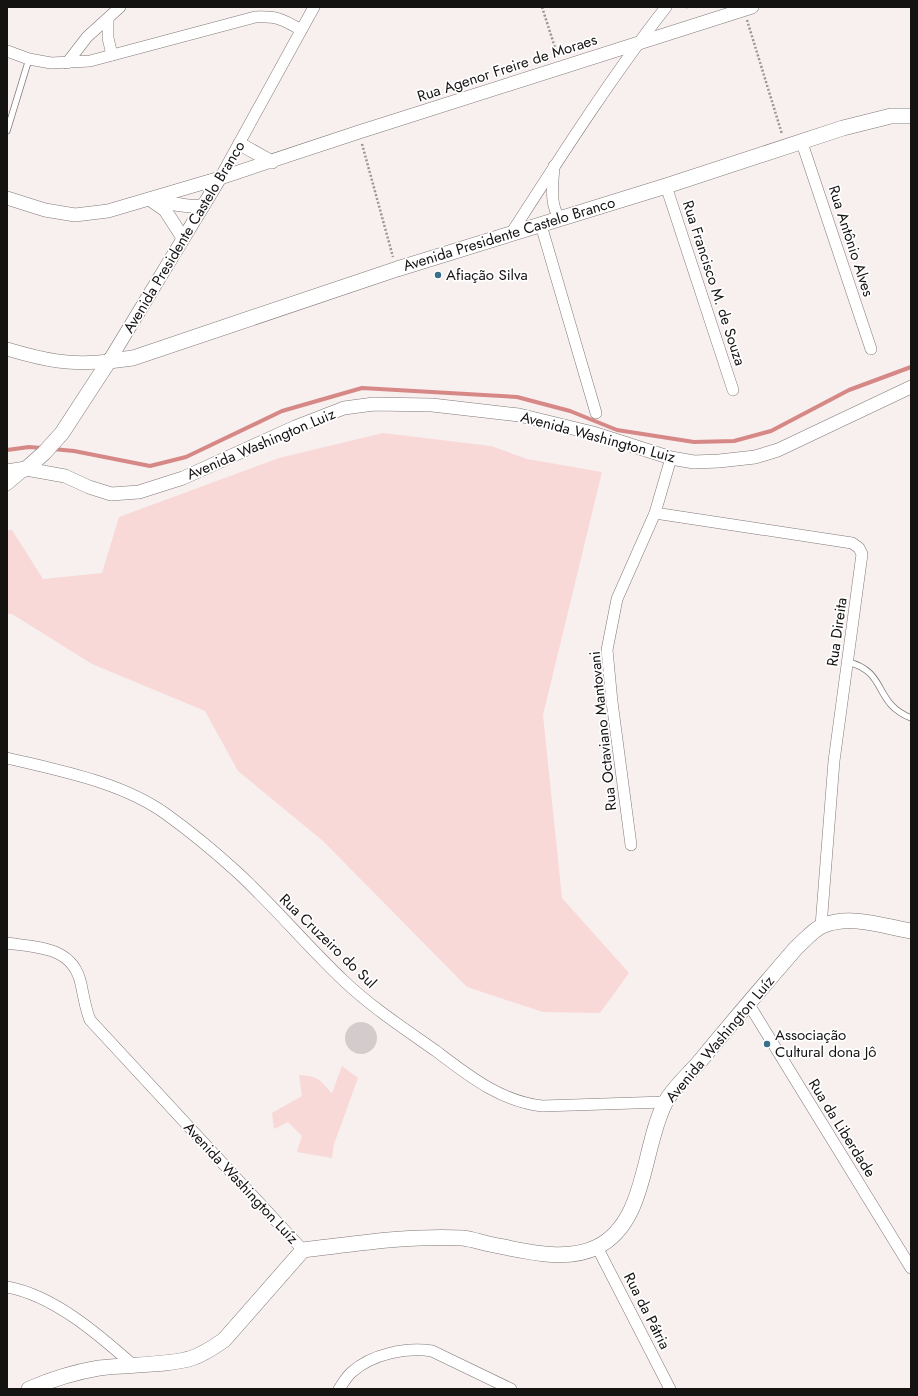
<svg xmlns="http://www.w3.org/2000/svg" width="918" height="1396" font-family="Jost,sans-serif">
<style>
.green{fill:#f8d9d8}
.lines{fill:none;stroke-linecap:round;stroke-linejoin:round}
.stream{stroke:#d68887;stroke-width:4}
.building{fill:#d4cccc}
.service-casing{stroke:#807978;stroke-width:7}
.minor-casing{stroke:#807978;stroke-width:12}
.tertiary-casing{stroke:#807978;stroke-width:14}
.secondary-casing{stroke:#807978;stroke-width:16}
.path{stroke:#9c9595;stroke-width:2.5;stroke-dasharray:2 2;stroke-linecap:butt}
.service{stroke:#fff;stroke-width:5.5}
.minor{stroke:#fff;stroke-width:11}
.tertiary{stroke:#fff;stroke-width:13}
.secondary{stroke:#fff;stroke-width:15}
.poi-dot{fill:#38708a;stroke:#fff;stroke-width:1.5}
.labels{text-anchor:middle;stroke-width:3.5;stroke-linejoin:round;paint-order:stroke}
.street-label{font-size:15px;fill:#151212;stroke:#fff}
.poi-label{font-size:15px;fill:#151212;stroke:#fff;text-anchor:start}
</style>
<rect width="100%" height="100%" fill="#f8efef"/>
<g class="green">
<path d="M383,433l108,13 36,13 75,13 -59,243 19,183 67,75 -29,40 -57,-1 -76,-25 -144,-146 -85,-70 -33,-60 -113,-47 -80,-50h-5v-84h5l31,49 59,-6 17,-56 160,-59z"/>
<path d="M342,1066l16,12 -24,66 -2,14 -35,-6 5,-16 -14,-14 -14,7 -2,-16 30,-17 -3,-21c20,1 20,5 33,18z"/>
</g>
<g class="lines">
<g class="stream">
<path d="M53,449l21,2 76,15 36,-9 96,-46 80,-23 155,9 53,14 47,19 77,12 40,-1 37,-10 78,-41 62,-23"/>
<path d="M7,450l22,-3 13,1"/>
</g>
</g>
<circle class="building" cx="361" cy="1038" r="16"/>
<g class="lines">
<g class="service-casing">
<g id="service">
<path d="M7,131l22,-72"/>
<path d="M848,662c40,10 25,41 63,56"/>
</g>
</g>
<g class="minor-casing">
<g id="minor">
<path d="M108,19v19l4,17"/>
<path d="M7,51l22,8 22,4 39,-2 165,-44c21,-1 28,2 46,13"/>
<path d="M67,63l20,-26 33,-30"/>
<path d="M802,143l69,206"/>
<path d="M554,166c-1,18 -5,38 6,53"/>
<path d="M220,178l94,-171"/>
<path d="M666,186l67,204"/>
<path d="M541,225l55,188"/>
<path d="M512,232c49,-76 98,-153 154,-225"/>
<path d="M7,485l19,-16"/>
<path d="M655,513l197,30 7,5 3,6 -28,207 -13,165"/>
<path d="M7,758c54,13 114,24 159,56 25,18 49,38 71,58 37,34 69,73 106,108 28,27 62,49 93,71 33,25 64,50 106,55l123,-4"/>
<path d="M631,845l-19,-143 -5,-52 10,-51 38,-86 16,-55"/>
<path d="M7,943c31,5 66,3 74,41 3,14 4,23 9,36l213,230"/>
<path d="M748,1003l163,265"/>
<path d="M597,1247l73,142"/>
<path d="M7,1287c46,8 91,47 125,77"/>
<path d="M339,1389c4,-6 8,-13 13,-17 20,-18 54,-25 80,-21l79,38"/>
</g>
</g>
<g class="tertiary-casing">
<g id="tertiary">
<path d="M240,144l32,18"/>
<path d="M7,198l38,12 30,5 33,-4 112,-33 139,-46 393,-125"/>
<path d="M152,201l13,9 18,28"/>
<path d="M153,201c17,1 33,7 50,5"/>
<path d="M7,349c37,11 64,17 102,12l111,-183"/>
<path d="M26,469l39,7 24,11 22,7 28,-2 44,-14 112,-51 49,-19 30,-4 58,1 87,10 74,18 78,25 23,4 25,-1 36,-4 23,-7 133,-63"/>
</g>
</g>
<g class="secondary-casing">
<g id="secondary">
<path d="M7,472l19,-3 18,-16 18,-20 47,-72 24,-3 264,-89 269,-83 177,-58 48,-12h20"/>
<path d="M29,1389c21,-9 46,-17 70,-21 28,-4 68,-2 93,-10 12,-4 22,-11 32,-18l79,-90c52,-6 107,-15 160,-12 8,1 17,4 26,6 32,6 76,19 108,3 50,-25 45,-99 68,-144 6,-13 26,-31 36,-43 31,-38 63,-75 95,-112 8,-7 17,-18 26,-22 28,-12 61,0 89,5"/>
</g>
</g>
<g class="path">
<path d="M542,7l16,50"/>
<path d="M686,7h2"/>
<path d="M747,20l35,114"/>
<path d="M362,144l31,113"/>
</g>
<use href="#service" class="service"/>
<use href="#minor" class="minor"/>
<use href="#tertiary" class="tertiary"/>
<use href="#secondary" class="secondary"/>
</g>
<g class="poi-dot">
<circle cx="438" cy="275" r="4"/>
<circle cx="767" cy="1044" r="4"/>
</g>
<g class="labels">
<g class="street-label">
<text transform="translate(507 68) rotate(-18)" y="5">Rua Agenor Freire de Moraes</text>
<text transform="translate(509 234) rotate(-17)" y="5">Avenida Presidente Castelo Branco</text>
<text transform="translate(184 237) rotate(-59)" y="5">Avenida Presidente Castelo Branco</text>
<text transform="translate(851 241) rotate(72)" y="5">Rua Antônio Alves</text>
<text transform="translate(714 283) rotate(72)" y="5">Rua Francisco M. de Souza</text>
<text transform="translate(598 437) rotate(15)" y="5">Avenida Washington Luiz</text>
<text transform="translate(261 444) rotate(-23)" y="5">Avenida Washington Luiz</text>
<text transform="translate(837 632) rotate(-82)" y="5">Rua Direita</text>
<text transform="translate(603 731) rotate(-96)" y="5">Rua Octaviano Mantovani</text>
<text transform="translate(328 941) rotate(44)" y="5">Rua Cruzeiro do Sul</text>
<text transform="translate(720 1039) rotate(-50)" y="5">Avenida Washington Luíz</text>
<text transform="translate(842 1128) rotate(58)" y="5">Rua da Liberdade</text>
<text transform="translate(241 1183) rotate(47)" y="5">Avenida Washington Luíz</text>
<text transform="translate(647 1311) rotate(63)" y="5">Rua da Pátria</text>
</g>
<g class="poi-label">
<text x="446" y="280">Afiação Silva</text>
<text x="775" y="1040">Associação<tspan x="775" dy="17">Cultural dona Jô</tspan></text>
</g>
</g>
<rect width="918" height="1396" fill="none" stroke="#151212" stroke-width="16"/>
</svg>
